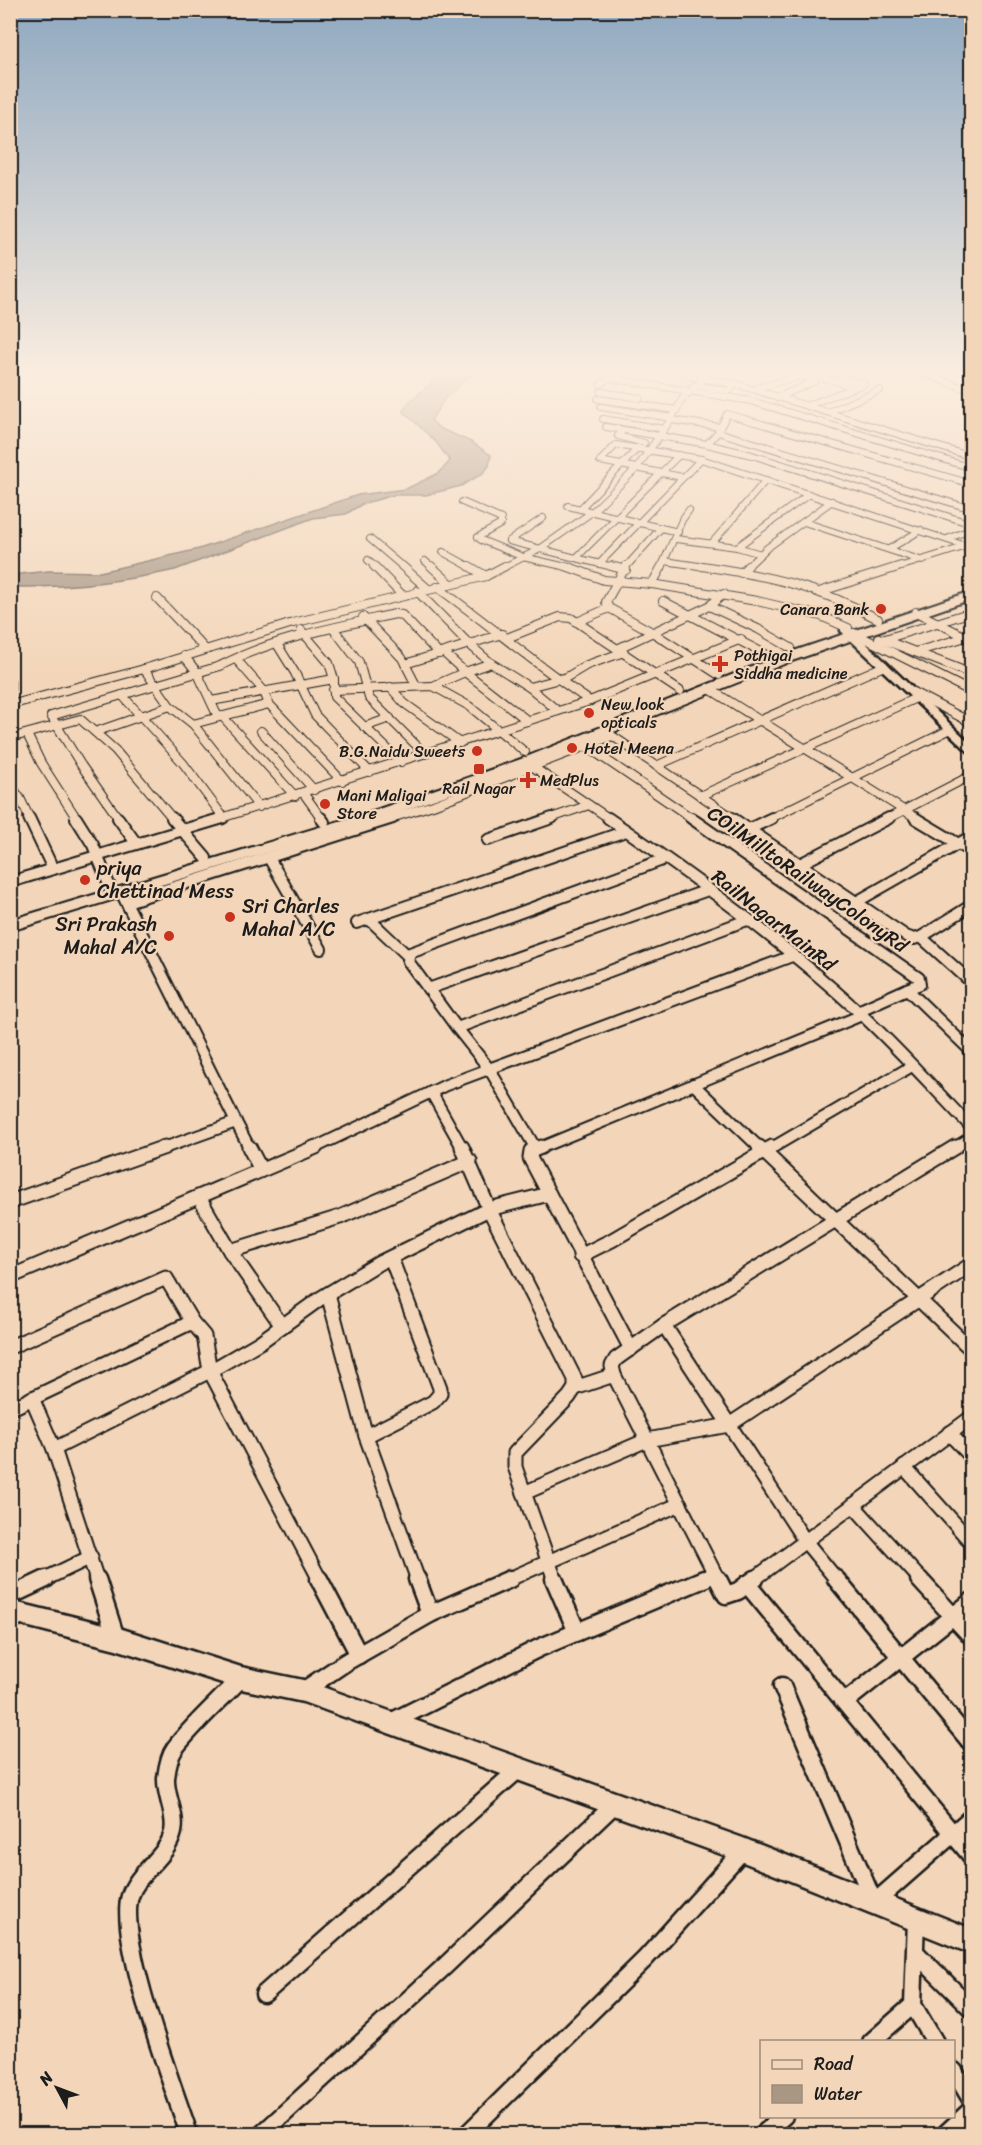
<svg xmlns="http://www.w3.org/2000/svg" width="982" height="2145" font-family="Sriracha,sans-serif">
<style>
.water{fill:#a99683;stroke:#71655a;stroke-width:1.5}
.lines{fill:none;stroke-linecap:round;stroke-linejoin:round}
.street-far4-casing{stroke:#1c1c1c;stroke-width:8}
.street-far3-casing{stroke:#1c1c1c;stroke-width:10}
.street-far2-casing{stroke:#1c1c1c;stroke-width:14}
.street-far1-casing{stroke:#1c1c1c;stroke-width:17}
.street-casing{stroke:#1c1c1c;stroke-width:21}
.secondary-casing{stroke:#1c1c1c;stroke-width:5}
.highway-casing{stroke:#1c1c1c;stroke-width:4}
.street-far4{stroke:#f3d6b9;stroke-width:6}
.street-far3{stroke:#f3d6b9;stroke-width:8}
.street-far2{stroke:#f3d6b9;stroke-width:10}
.street-far1{stroke:#f3d6b9;stroke-width:13}
.street{stroke:#f3d6b9;stroke-width:16}
.secondary{fill:#f3d6b9;fill-rule:evenodd}
.highway{fill:#f3d6b9;fill-rule:evenodd}
.poi-dot{fill:#c8321e;stroke:#f3d6b9;stroke-width:2}
.labels{text-anchor:middle;stroke-width:4.5;stroke-linejoin:round;paint-order:stroke}
.far-poi-label{font-size:16px;fill:#1c1c1c;stroke:#f3d6b9;text-anchor:start}
.poi-label{font-size:20px;fill:#1c1c1c;stroke:#f3d6b9;text-anchor:start}
.street-label{font-size:20px;fill:#1c1c1c;stroke:#f3d6b9}
</style>
<rect width="100%" height="100%" fill="#f3d6b9"/>
<filter id="ink" filterUnits="userSpaceOnUse"><feTurbulence type="fractalNoise" baseFrequency=".0167" numOctaves="2"/><feDisplacementMap in="SourceGraphic" scale="12" xChannelSelector="R" yChannelSelector="G"/><feConvolveMatrix kernelMatrix="1 2 1 2 8 2 1 2 1" color-interpolation-filters="sRGB"/></filter>
<g filter="url(#ink)">
<path class="water" d="M441,375h30l-26,23 -14,22 8,8 32,14 20,13 -2,11 -7,8 -21,12 -35,9h-32l-32,9 -16,10 -33,4 -138,52c-54,12 -109,18 -164,17v-12l38,-4 51,1 99,-23 159,-54 48,-6 33,-16 11,-12 -14,-19 -33,-31 7,-10z"/>
<g class="lines">
<g class="street-far4-casing">
<g id="street-far4">
<path d="M686,375l53,10 233,72"/>
<path d="M814,375l35,10"/>
<path d="M927,375l45,16"/>
<path d="M601,384l8,-6 142,23 221,67"/>
<path d="M694,385l35,6 6,-7"/>
<path d="M754,389l50,-14"/>
<path d="M601,392l39,6"/>
<path d="M777,398l38,-17 -14,-5"/>
<path d="M598,399l79,11"/>
<path d="M808,405l56,-21 -22,-6"/>
<path d="M601,407l71,11"/>
<path d="M828,412l52,-22"/>
<path d="M603,419l61,10"/>
<path d="M671,420l49,7"/>
<path d="M606,427l101,17"/>
<path d="M623,430l-5,6 26,7"/>
<path d="M718,432l254,77"/>
<path d="M682,477l-82,-16 16,-16 85,14 271,89"/>
<path d="M972,484l-245,-70 -9,18 -11,12 45,11 220,69"/>
<path d="M462,502l39,17v5l-23,13 3,3 42,17 48,11"/>
<path d="M568,506l110,26"/>
<path d="M580,509l58,-61"/>
<path d="M543,518l-34,23 67,17"/>
<path d="M804,522l119,39"/>
<path d="M370,539l34,29"/>
<path d="M676,539l61,8 24,7"/>
<path d="M947,539l25,-10"/>
<path d="M712,543l54,-63"/>
<path d="M737,547l72,-53"/>
<path d="M889,549l32,-19"/>
<path d="M443,552l29,16"/>
<path d="M368,560l8,8"/>
<path d="M425,561l8,7"/>
<path d="M665,561l47,7"/>
<path d="M599,564l102,-105"/>
<path d="M502,568l38,-19 52,-37 44,-43 36,-51 11,-20 25,-23"/>
<path d="M617,568l-41,-10 103,-103"/>
<path d="M625,568l36,-40"/>
<path d="M661,568l21,-48 7,-10"/>
<path d="M746,568l21,-20 65,-47"/>
<path d="M896,568l71,-22"/>
</g>
</g>
<g class="street-far3-casing">
<g id="street-far3">
<path d="M374,566l28,29"/>
<path d="M402,566l26,23"/>
<path d="M431,566l20,18"/>
<path d="M469,566l17,10"/>
<path d="M566,566l38,14 48,4"/>
<path d="M611,566l15,4"/>
<path d="M662,566l-10,18 105,17 64,15 27,12"/>
<path d="M702,566c68,10 115,20 176,53"/>
<path d="M741,573l7,-7"/>
<path d="M437,587c52,37 100,79 153,114"/>
<path d="M417,591l53,54 21,18 38,24 38,-10 20,-12 37,-13"/>
<path d="M822,591l79,-25"/>
<path d="M157,598l48,51"/>
<path d="M663,601l106,55"/>
<path d="M709,606l49,23 33,19"/>
<path d="M609,608l-3,-6 20,-36"/>
<path d="M916,612l56,28"/>
<path d="M363,617l39,41 14,27"/>
<path d="M577,622l32,-14 43,24 67,43"/>
<path d="M333,628l26,34 10,36 56,56"/>
<path d="M301,630l28,33 5,16"/>
<path d="M854,633l118,59"/>
<path d="M507,638l53,-21 11,1 109,73"/>
<path d="M879,638l93,36"/>
<path d="M882,640l90,-28"/>
<path d="M277,644l18,29 20,42 55,57"/>
<path d="M619,648l90,-42 15,-12"/>
<path d="M915,652l51,-15"/>
<path d="M444,653l21,19 26,-9"/>
<path d="M184,656l13,16 21,45"/>
<path d="M236,659l27,31 6,14 73,77"/>
<path d="M405,664l97,-30"/>
<path d="M10,682v7"/>
<path d="M433,686l32,-14 63,49"/>
<path d="M390,687l14,16 56,40"/>
<path d="M529,687l29,24"/>
<path d="M708,688l210,131"/>
<path d="M333,690l100,-4 36,20 56,46"/>
<path d="M913,692l59,31"/>
<path d="M122,695l61,68 41,55"/>
<path d="M211,701l123,-22v18l67,65"/>
<path d="M10,705l134,-36 149,-46 193,-47 19,-10"/>
<path d="M170,706l23,18"/>
<path d="M222,716l73,80"/>
<path d="M364,727l26,-9"/>
<path d="M261,731l53,59"/>
<path d="M95,732l75,-26 -26,-37"/>
<path d="M608,733l127,86"/>
<path d="M27,734l14,29 36,56"/>
<path d="M10,738l70,-19 35,31 58,69"/>
<path d="M586,746l107,73"/>
<path d="M656,766l228,-100"/>
<path d="M533,767l77,52"/>
<path d="M10,784l10,14 10,21"/>
<path d="M304,794l18,25"/>
<path d="M700,796l216,-98"/>
<path d="M259,807l-66,-83 76,-20"/>
<path d="M119,819l-38,-54 -30,-49 169,-50c54,-28 116,-39 175,-52l7,1 37,39"/>
<path d="M218,819l372,-118 151,-62"/>
<path d="M388,819l45,-14 179,-69"/>
<path d="M548,819l41,-14"/>
<path d="M769,819l180,-89"/>
<path d="M887,819l85,-44"/>
</g>
</g>
<g class="street-far2-casing">
<g id="street-far2">
<path d="M29,818l24,51"/>
<path d="M76,818l17,27 17,42"/>
<path d="M118,818l18,25"/>
<path d="M172,818l34,40"/>
<path d="M321,818l3,4"/>
<path d="M608,818c88,60 174,123 252,195 40,37 75,77 112,115"/>
<path d="M691,818l228,160 1,6 -13,5 65,63"/>
<path d="M732,818l174,118 8,3 7,-2 51,-32"/>
<path d="M915,818l57,34"/>
<path d="M749,829l23,-11"/>
<path d="M488,840l64,-22"/>
<path d="M269,858l52,91"/>
<path d="M800,864l89,-46"/>
<path d="M10,882l213,-64"/>
<path d="M124,898l112,224"/>
<path d="M858,901l114,-65"/>
<path d="M127,902l266,-84"/>
<path d="M369,919l39,37"/>
<path d="M357,923l269,-92"/>
<path d="M921,937l51,46"/>
<path d="M428,989l280,-99"/>
<path d="M858,1011l49,-22"/>
<path d="M457,1028l-49,-67 2,-8 255,-94"/>
<path d="M693,1084l68,65"/>
<path d="M431,1092l32,57"/>
<path d="M161,1149l75,-27 14,27"/>
<path d="M312,1149l134,-64 346,-129"/>
<path d="M536,1149l-46,-79 -33,-42 290,-108"/>
<path d="M537,1149l325,-134"/>
<path d="M770,1149l142,-83"/>
<path d="M953,1149l19,-12"/>
</g>
</g>
<g class="street-far1-casing">
<g id="street-far1">
<path d="M249,1147l12,23"/>
<path d="M462,1147l27,62 86,170v9l-6,9 -54,56v14l40,113"/>
<path d="M541,1147l-10,4 -1,7 101,191"/>
<path d="M759,1147l213,203"/>
<path d="M199,1197l31,54 110,-34 130,-56"/>
<path d="M10,1202l155,-55"/>
<path d="M230,1251l52,75"/>
<path d="M580,1256l32,-16 160,-93"/>
<path d="M10,1277l306,-130"/>
<path d="M328,1294l38,142 52,144"/>
<path d="M664,1325l141,216 32,39"/>
<path d="M10,1347l156,-69 26,44 12,14 6,35 -156,78 43,131"/>
<path d="M575,1388l39,-13"/>
<path d="M32,1398l22,51"/>
<path d="M10,1409l182,-87"/>
<path d="M949,1433l23,24"/>
<path d="M366,1436l67,-34 7,-8v-6l-49,-130"/>
<path d="M904,1467l68,76"/>
<path d="M524,1493l123,-53 82,-15 243,-161"/>
<path d="M853,1505l68,75"/>
<path d="M43,1580l48,-23"/>
<path d="M320,1580l-110,-209 50,-29 61,-44 58,-35 110,-54 60,-15"/>
<path d="M507,1580l173,-76"/>
<path d="M700,1580l15,-6"/>
<path d="M718,1580l-104,-205 -2,-9 4,-7 48,-34 291,-178"/>
<path d="M753,1580l219,-163"/>
</g>
</g>
<g class="street-casing">
<g id="street">
<path d="M97,1579l19,59"/>
<path d="M319,1579l40,76"/>
<path d="M417,1579l13,35"/>
<path d="M554,1579l23,53"/>
<path d="M718,1579l8,16 12,-4 17,-12"/>
<path d="M836,1579l136,165"/>
<path d="M919,1579l53,58"/>
<path d="M747,1584l225,273"/>
<path d="M10,1596l36,-17"/>
<path d="M782,1686l92,217 98,-86"/>
<path d="M303,1691l43,-29 84,-48 80,-35"/>
<path d="M845,1702l127,-101"/>
<path d="M391,1722l148,-74 165,-69"/>
<path d="M916,1953l56,56"/>
<path d="M264,1994l255,-225"/>
<path d="M913,2005l22,37"/>
<path d="M871,2042l42,-37 3,-86"/>
<path d="M954,2071l18,30"/>
<path d="M189,2134c-16,-48 -72,-194 -59,-238 8,-25 37,-38 43,-64 4,-18 -8,-35 -7,-54 1,-9 4,-23 9,-30 19,-25 45,-47 66,-70"/>
<path d="M262,2134l183,-168 170,-162"/>
<path d="M467,2134l178,-175 98,-109"/>
<path d="M763,2134l21,-18"/>
<path d="M945,2134l27,-25"/>
</g>
</g>
<g class="secondary-casing">
<g id="secondary">
<path d="M841,627h8l123,118v10l-131,-124z"/>
<path d="M10,1601l106,26 125,40 62,13 440,158 229,91v25l-229,-92 -440,-160 -62,-13 -125,-40 -106,-27z"/>
</g>
</g>
<g class="highway-casing">
<path id="highway" d="M972,591v8l-183,63 -258,103 -143,51 -378,115v-11l366,-110 145,-51 258,-103z"/>
</g>
<use href="#street-far4" class="street-far4"/>
<use href="#street-far3" class="street-far3"/>
<use href="#street-far2" class="street-far2"/>
<use href="#street-far1" class="street-far1"/>
<use href="#street" class="street"/>
<use href="#secondary" class="secondary"/>
<use href="#highway" class="highway"/>
</g>
</g>
<linearGradient id="sky" x2="0" y2="1"><stop stop-color="#8fa8c0"/><stop offset="0.55" stop-color="#faede0"/><stop offset="1" stop-color="#faede0" stop-opacity="0"/></linearGradient>
<rect width="982" height="676" fill="url(#sky)"/>
<g class="poi-dot">
<circle cx="881" cy="609" r="6"/>
<path d="M717 655h6v6h6v6h-6v6h-6v-6h-6v-6h6z"/>
<circle cx="589" cy="713" r="6"/>
<circle cx="572" cy="748" r="6"/>
<circle cx="477" cy="751" r="6"/>
<rect x="473" y="763" width="12" height="12" rx="3"/>
<path d="M525 771h6v6h6v6h-6v6h-6v-6h-6v-6h6z"/>
<circle cx="325" cy="804" r="6"/>
<circle cx="85" cy="880" r="6"/>
<circle cx="230" cy="917" r="6"/>
<circle cx="169" cy="936" r="6"/>
</g>
<g class="labels">
<g class="far-poi-label">
<text x="869" y="615" text-anchor="end">Canara Bank</text>
<text x="734" y="661">Pothigai<tspan x="734" dy="18">Siddha medicine</tspan></text>
<text x="601" y="710">New look<tspan x="601" dy="18">opticals</tspan></text>
<text x="584" y="754">Hotel Meena</text>
<text x="465" y="757" text-anchor="end">B.G.Naidu Sweets</text>
<text x="540" y="786">MedPlus</text>
<text x="479" y="794" text-anchor="middle">Rail Nagar</text>
<text x="337" y="801">Mani Maligai<tspan x="337" dy="18">Store</tspan></text>
</g>
<g class="poi-label">
<text x="97" y="875">priya<tspan x="97" dy="23">Chettinad Mess</tspan></text>
<text x="242" y="913">Sri Charles<tspan x="242" dy="23">Mahal A/C</tspan></text>
<text x="157" y="931" text-anchor="end">Sri Prakash<tspan x="157" dy="23">Mahal A/C</tspan></text>
</g>
<g class="street-label">
<text transform="translate(808 879) rotate(35)" y="7">COilMilltoRailwayColonyRd</text>
<text transform="translate(774 920) rotate(38)" y="7">RailNagarMainRd</text>
</g>
</g>
<rect width="982" height="2145" fill="none" stroke="#f3d6b9" stroke-width="36"/>
<rect x="18" y="18" width="946" height="2109" fill="none" stroke="#1c1c1c" stroke-width="2" filter="url(#ink)"/>
<rect x="760" y="2040" width="195" height="78" fill="#f3d6b9" stroke="#9d8c7a" stroke-width="1.5"/>
<rect x="772" y="2060" width="30" height="9" fill="#f3d6b9" stroke="#9d8c7a" stroke-width="1.5"/>
<text x="814" y="2070" font-size="18" fill="#1c1c1c">Road</text>
<rect x="772" y="2085" width="30" height="18" fill="#a99683" stroke="#9d8c7a" stroke-width="1.5"/>
<text x="814" y="2100" font-size="18" fill="#1c1c1c">Water</text>
<g transform="translate(57 2088) rotate(311)" stroke="#f3d6b9" stroke-width="4.5" paint-order="stroke">
<path d="M0-4.5L10 22L0 15L-10 22Z" fill="#1c1c1c"/>
<text y="-9" font-size="16" font-weight="bold" text-anchor="middle" fill="#1c1c1c">N</text>
</g>
</svg>
